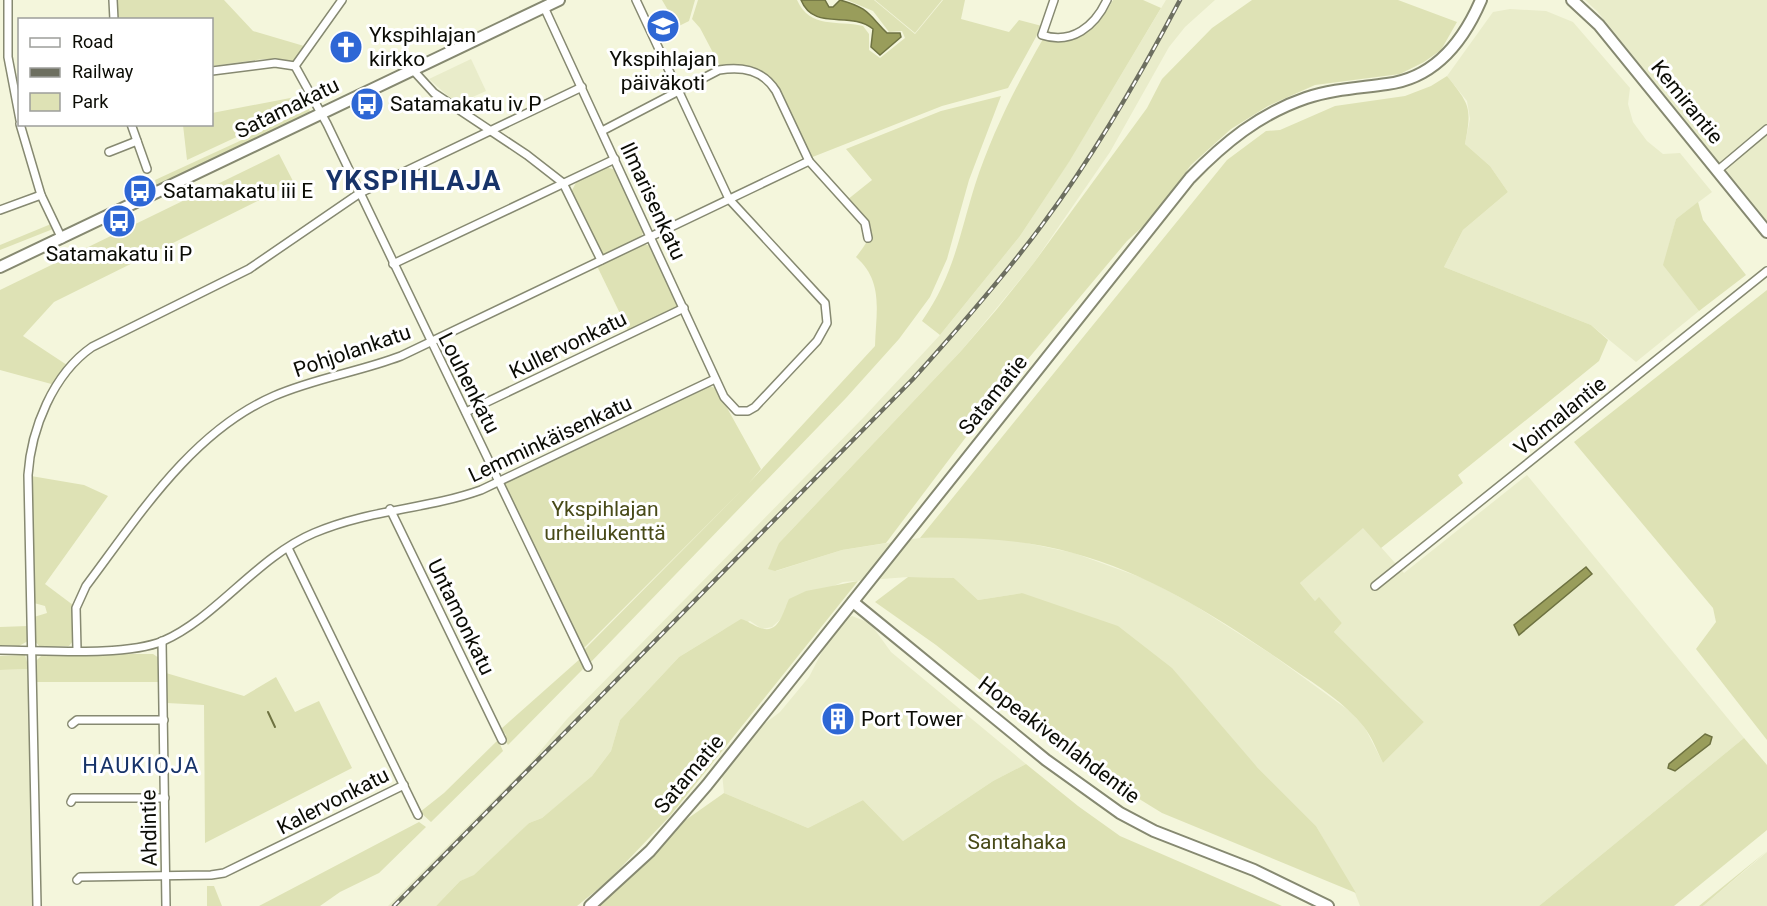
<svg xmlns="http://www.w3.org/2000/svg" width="1767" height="906" font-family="Roboto,sans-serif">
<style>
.built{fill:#e9ecca}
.green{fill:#dee2b5}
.water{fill:#999d5b;stroke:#6e7241;stroke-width:1.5}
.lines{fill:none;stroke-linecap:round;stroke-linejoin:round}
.stream{stroke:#6e7241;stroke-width:2}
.street-casing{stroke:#868971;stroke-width:10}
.secondary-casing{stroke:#868971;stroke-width:14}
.street{stroke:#fff;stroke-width:7}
.secondary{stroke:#fff;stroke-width:10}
.rail-casing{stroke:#6d6f60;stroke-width:4.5}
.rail{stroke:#fff;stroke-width:2;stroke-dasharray:7;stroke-linecap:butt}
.labels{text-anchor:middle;stroke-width:6;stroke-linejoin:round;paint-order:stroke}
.poi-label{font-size:21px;fill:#0b0c05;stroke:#fff;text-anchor:start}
.street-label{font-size:21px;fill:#0b0c05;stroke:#fff}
.park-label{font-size:21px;fill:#484a18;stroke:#fff}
.neighbourhood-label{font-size:22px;letter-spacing:1.5px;fill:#173369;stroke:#fff}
.district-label{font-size:27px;font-weight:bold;letter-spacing:1.5px;fill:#173369;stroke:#fff}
</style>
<rect width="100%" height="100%" fill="#f4f6dc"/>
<g class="built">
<path d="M1166,0h49l-30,27 -16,20 -59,105 -77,112 -72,87 -182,192 -3,28 66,-21 78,-12 56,-1 41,4 57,12 74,27 46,25 77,49 80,58 14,16 18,35 41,-41 -90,-90 8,-9 -23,-25 -4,3 -15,-18 63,-56 41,46 123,-98 217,263 -205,168h-179l-5,-13 -39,-67 -59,-59 -235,-174 -44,7 -24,-22 -46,-1 -65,5 -57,24 -2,10 -12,11 -10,2 -12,-8 -27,9 -44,27 -59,63 -9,31 -19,25 -23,20 -27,22 -13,5 -55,53 -14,5 -24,25h-48l143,-144 36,-43 297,-302 76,-82 80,-99 48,-73z"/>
<path d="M1585,0h182v222l-170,-211z"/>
<path d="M1510,9l36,2 27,11 57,66 -2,16 5,18 14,19 16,13 17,-1 32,39 -36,27 -12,46 35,46 -63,51 -45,-37 -147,-58 19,-37 45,-38 -18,-26 -25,-22 5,-25 -3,-18 -20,-25 46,-64z"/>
<path d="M471,59l15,32 -29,13 -28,-25z"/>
<path d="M852,616l18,7 21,29 135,112 -33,17 -90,60 -40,-41 -55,28 -84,-35 -2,-20 38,-46 20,-15 29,-35 17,-33 18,-24z"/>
<path d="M29,669l4,237h-33v-236z"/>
<path d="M1767,852v54h-64z"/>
</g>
<g class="green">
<path d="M117,0h107l29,31 51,15 -10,15 -30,-2 -52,7v-46l-94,-1z"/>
<path d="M662,0h33l-6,21 -12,6 -2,-3 -6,2 -2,-7 5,-2z"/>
<path d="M698,0h99c13,29 40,20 66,26l6,8v16l11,8 25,-20 -3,-7 -13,1 -16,-21 -26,-11h27l41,34 28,-34h22l-4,19 48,13 10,-12 23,6 -34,62 -66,18 -132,52c-20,-44 -30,-102 -90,-92l-20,-38 -8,-9z"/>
<path d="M875,0h67l-27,33z"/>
<path d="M1113,0h30l18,8 -92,154 -49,74 -80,99 -18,-14c32,-46 37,-85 53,-136 17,-52 41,-99 68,-146 35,8 54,-10 70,-39z"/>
<path d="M1252,0h146l59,22 -16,28 -17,12 -24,12 -85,11 -47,21 -37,23 -40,36 -40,54 -24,22 -130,155 -111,147 -44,7 -67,21 -7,-2 11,-26 182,-192 36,-42 36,-45 114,-156 15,-29 50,-51z"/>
<path d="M1447,76c23,29 25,31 18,68l25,22 18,26 -45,38 -19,37 147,58 17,15 -9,21 -141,114 5,8 -82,65 -18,-20 -63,55 15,18 4,-4 23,26 -8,9 90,90 -41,41c-6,-12 -11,-26 -19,-36 -19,-24 -46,-41 -71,-58 -68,-47 -139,-94 -220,-116 -51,-14 -101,-16 -153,-15l307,-378 39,-29 14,-1 55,-24 70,-10 26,-10z"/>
<path d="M306,95l4,8 -123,57 -4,-35 29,-1v-11z"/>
<path d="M1001,96l-32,84 -22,79 -17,38 -14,19 -17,23 -53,59 -257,266 -5,-14 159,-161 -160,160 -79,-165 204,-98 8,2 45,81 -12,14 126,-137c1,-35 9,-64 -19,-89 24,-30 15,-31 -9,-57l25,-20 -26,-31 95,-38z"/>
<path d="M309,109l2,5 -154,73 -2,-7z"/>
<path d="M279,154l15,29 -240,119 -31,34 44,29 -12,20 -55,-15v-80z"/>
<path d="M606,167l10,3 28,61 -4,7 -35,17 -5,-2 -29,-61 6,-11z"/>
<path d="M1698,202l5,18 43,55 -47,36 -36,-46 13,-46z"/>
<path d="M51,224l2,5 -53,21v-5z"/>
<path d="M643,244l8,2 27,60 -50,24 -31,-64z"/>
<path d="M1767,290v450l-71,-91 20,-27 -3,-14 -139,-166z"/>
<path d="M31,476l53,9 24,11 -63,88 28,21v36l-4,5 -29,1 -6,-7v-23l13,-4 -2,-7 -11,-3z"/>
<path d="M908,577l46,1 24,22 44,-7 96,33 54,42 85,99 59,59 40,67 -194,-80 -65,-40 -161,-128 -61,-43z"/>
<path d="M858,581l-188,235 -62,65 -31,25h-141l24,-25 14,-6 55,-52 13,-5 50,-42 19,-25 9,-31 59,-63 62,-38c7,2 10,5 17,8 21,10 25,-16 31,-28l17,-8z"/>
<path d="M28,626v15l-9,5 -19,-1v-18z"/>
<path d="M43,654h110l6,4v24h-122v-22z"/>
<path d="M25,655l4,14 -29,1v-14z"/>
<path d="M581,658l4,9 -77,78 -5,-7 3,-3 -5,-6z"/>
<path d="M166,673l78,23 32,-19 19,35 24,-11 33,67 -147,75 -1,-138 -37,-2z"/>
<path d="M1744,738l23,27v65l-93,76h-135z"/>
<path d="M498,740l5,11 -72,71 -11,-10 24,-19z"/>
<path d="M1026,764l52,42 42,30 162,70h-687l54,-48 31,-34 44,-31 84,35 55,-28 40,41 90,-60z"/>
<path d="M419,822l7,5 -47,46 -39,19 -20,14h-61z"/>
<path d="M1767,851l-64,55h-4z"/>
<path d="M207,886h7l8,20h-15z"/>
</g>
<g class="water">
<path d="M801,0h24l4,7h4l7,-7c29,8 28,14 47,33h13l1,4 -21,18 -9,-8 2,-18c-23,-19 -59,3 -72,-29z"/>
<path d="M1586,567l6,7 -73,61 -5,-10z"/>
<path d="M1705,734l7,3 -2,7 -35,27 -7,-3 1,-4z"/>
</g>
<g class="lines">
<path class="stream" d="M268,712l7,15"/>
<g class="street-casing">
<g id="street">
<path d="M8,0v57l12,63"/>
<path d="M113,0l1,20"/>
<path d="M1054,0l-12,35c30,10 53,-9 65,-35"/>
<path d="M544,7l180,390 13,14h11l7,-4 62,-66 10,-18 -2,-20 -96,-104 -93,-199"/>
<path d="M295,66l32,58 261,543"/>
<path d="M295,66l47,-66"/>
<path d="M412,69l22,24 93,62 36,28 38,77"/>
<path d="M212,71l63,-8 20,3"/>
<path d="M20,124l21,71 21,44"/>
<path d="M131,124l16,45"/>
<path d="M602,131l117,-61c24,-4 44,0 57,21l33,70 56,62 3,15"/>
<path d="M109,152l28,-11"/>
<path d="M1717,171l50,-42"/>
<path d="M0,210l41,-15"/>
<path d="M393,264l222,-105"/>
<path d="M466,412l218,-104"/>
<path d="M390,509l112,231"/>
<path d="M288,548l130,267"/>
<path d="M1375,586l392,-315"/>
<path d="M162,641l4,265"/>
<path d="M0,650c44,0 124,7 163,-9 53,-23 94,-84 151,-108 56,-24 111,-23 167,-43l234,-111"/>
<path d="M77,650l-1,-42 10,-22c52,-69 105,-154 188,-190 41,-18 85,-24 127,-40l408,-195"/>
<path d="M72,724l5,-4h87"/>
<path d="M71,802l2,-4h92"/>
<path d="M77,880l3,-3 131,-2 13,-2 180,-88"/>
<path d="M37,906l-9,-431c3,-46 25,-101 64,-128l157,-78 111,-76 222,-106"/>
</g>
</g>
<g class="secondary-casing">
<g id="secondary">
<path d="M1572,0l27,25 168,207"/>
<path d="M0,267l559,-267"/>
<path d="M853,602l193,158 74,53 34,18 100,39 74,36"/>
<path d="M590,906l60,-55 57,-66 483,-607c34,-35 69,-64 116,-80 27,-9 53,-10 81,-14 48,-6 76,-42 94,-84"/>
</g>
</g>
<use href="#street" class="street"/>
<use href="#secondary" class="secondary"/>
<g class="rail-casing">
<path id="rail" d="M394,906l519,-527c45,-50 89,-100 129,-154 53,-71 97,-147 138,-225"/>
</g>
<use href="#rail" class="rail"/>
</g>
<defs>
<g id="school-disc" transform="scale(1.725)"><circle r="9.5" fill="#2e67d5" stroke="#fff"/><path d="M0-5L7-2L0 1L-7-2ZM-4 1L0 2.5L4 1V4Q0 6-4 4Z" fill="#fff"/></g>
<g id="church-disc" transform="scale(1.725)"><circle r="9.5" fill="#2e67d5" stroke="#fff"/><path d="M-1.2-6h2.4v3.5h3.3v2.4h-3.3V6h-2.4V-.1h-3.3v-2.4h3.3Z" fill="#fff"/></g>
<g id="bus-disc" transform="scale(1.725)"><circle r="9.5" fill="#2e67d5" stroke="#fff"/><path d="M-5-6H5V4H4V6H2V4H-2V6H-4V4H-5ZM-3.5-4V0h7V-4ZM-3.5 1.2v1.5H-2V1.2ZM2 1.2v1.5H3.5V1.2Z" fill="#fff"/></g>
<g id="building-disc" transform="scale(1.725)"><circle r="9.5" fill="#2e67d5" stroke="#fff"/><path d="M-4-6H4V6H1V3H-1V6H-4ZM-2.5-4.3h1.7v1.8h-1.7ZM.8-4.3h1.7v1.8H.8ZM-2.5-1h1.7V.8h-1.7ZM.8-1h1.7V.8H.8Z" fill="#fff"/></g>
</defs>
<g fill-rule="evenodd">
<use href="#school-disc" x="663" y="26"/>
<use href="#church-disc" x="346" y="47"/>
<use href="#bus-disc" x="367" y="104"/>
<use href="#bus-disc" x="140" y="191"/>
<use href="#bus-disc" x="119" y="221"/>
<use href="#building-disc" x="838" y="719"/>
</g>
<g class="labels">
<g class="poi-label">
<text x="369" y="42">Ykspihlajan<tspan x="369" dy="24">kirkko</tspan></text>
<text x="663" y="66" text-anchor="middle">Ykspihlajan<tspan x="663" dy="24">päiväkoti</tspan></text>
<text x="390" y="111">Satamakatu iv P</text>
<text x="163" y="198">Satamakatu iii E</text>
<text x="119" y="261" text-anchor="middle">Satamakatu ii P</text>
<text x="861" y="726">Port Tower</text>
</g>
<g class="street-label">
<text transform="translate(1687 102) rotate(51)" y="7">Kemirantie</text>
<text transform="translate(287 108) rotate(-26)" y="7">Satamakatu</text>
<text transform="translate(653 201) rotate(65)" y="7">Ilmarisenkatu</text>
<text transform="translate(568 345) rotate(-26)" y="7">Kullervonkatu</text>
<text transform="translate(352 351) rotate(-19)" y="7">Pohjolankatu</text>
<text transform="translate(469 383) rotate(63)" y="7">Louhenkatu</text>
<text transform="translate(993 395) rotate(-51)" y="7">Satamatie</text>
<text transform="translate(1560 416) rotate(-39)" y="7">Voimalantie</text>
<text transform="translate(550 439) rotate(-25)" y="7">Lemminkäisenkatu</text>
<text transform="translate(461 617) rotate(64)" y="7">Untamonkatu</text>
<text transform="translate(1059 740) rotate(37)" y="7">Hopeakivenlahdentie</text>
<text transform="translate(689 774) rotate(-50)" y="7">Satamatie</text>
<text transform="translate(333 801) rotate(-27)" y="7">Kalervonkatu</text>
<text transform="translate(149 828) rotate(-91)" y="7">Ahdintie</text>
</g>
<g class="park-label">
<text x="605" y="516">Ykspihlajan<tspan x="605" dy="24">urheilukenttä</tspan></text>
<text x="1017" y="849">Santahaka</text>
</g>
<g class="neighbourhood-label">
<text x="141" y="773">HAUKIOJA</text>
</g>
<g class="district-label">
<text x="414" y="190">YKSPIHLAJA</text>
</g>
</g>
<rect x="18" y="18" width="195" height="108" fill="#ffffff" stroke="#9d9e9b" stroke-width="1.5"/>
<rect x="30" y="38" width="30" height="9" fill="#ffffff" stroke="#9d9e9b" stroke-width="1.5"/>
<text x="72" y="48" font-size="18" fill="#0b0c05">Road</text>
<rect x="30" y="68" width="30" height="9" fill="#6d6f60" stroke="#9d9e9b" stroke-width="1.5"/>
<text x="72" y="78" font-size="18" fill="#0b0c05">Railway</text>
<rect x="30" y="93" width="30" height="18" fill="#dee2b5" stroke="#9d9e9b" stroke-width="1.5"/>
<text x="72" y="108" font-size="18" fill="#0b0c05">Park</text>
</svg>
